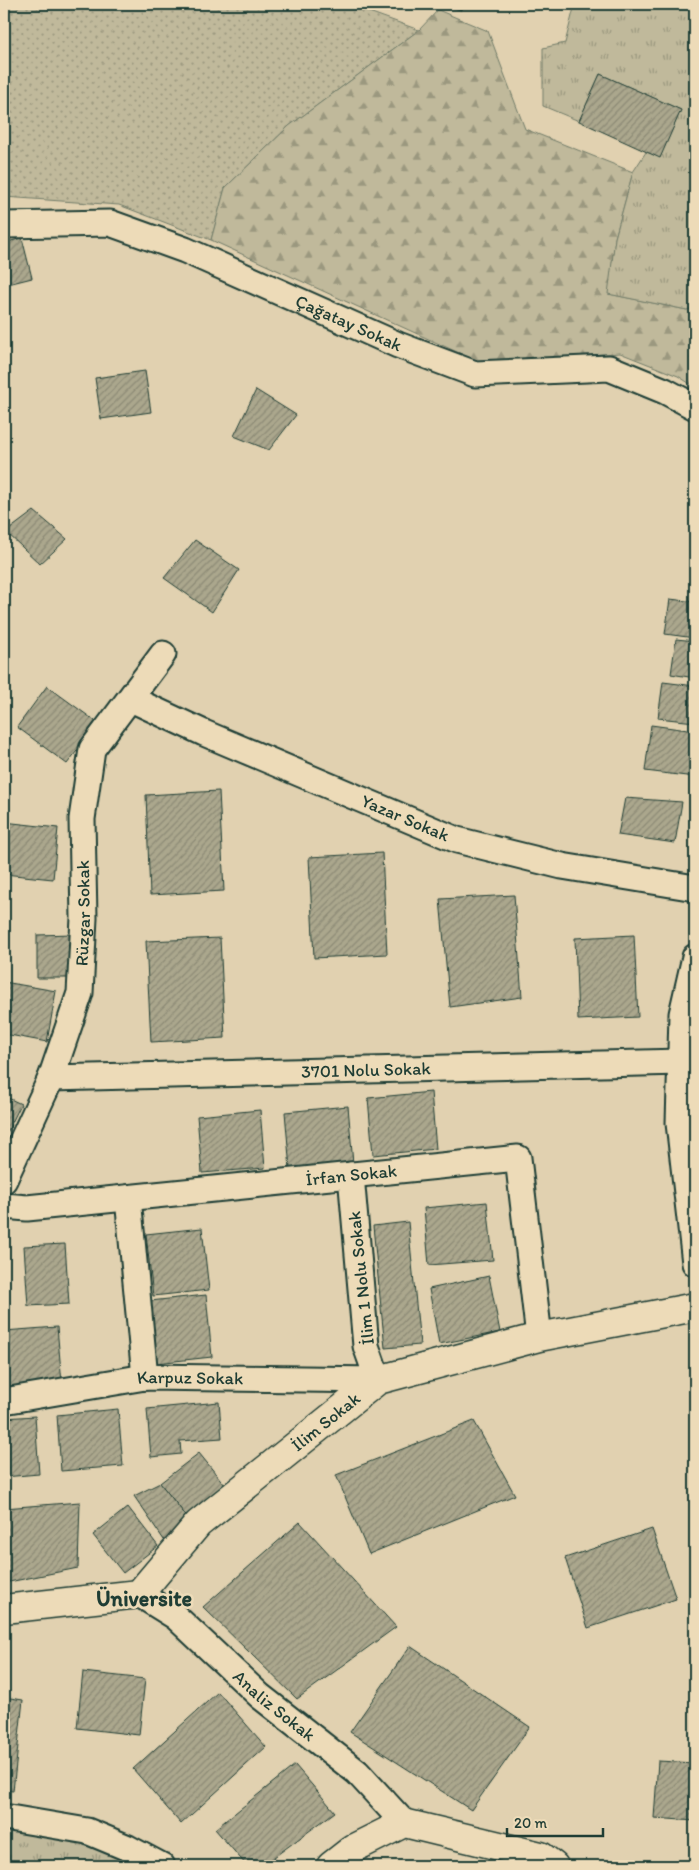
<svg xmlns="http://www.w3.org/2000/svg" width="699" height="1870" font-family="Itim,sans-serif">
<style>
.grass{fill:url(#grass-dots);stroke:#707b68}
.forest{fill:url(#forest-firs);stroke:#707b68}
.park{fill:url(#park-tufts);stroke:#707b68}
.building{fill:url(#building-hatch);stroke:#1f3d34}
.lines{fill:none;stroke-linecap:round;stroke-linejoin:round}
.street-casing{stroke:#1f3d34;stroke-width:29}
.secondary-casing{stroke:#1f3d34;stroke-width:31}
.street{stroke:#eddbb8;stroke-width:25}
.secondary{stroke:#eddbb8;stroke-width:28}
.labels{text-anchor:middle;stroke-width:5;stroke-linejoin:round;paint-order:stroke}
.street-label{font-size:18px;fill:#1f3d34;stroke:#eddbb8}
.district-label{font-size:22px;font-weight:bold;fill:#1f3d34;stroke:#eddbb8}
</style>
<defs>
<pattern id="grass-dots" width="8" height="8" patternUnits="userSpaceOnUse" patternTransform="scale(1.25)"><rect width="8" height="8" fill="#c0b99b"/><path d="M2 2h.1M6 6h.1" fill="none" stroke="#9b987f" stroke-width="1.8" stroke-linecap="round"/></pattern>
<pattern id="forest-firs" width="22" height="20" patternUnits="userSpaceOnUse" patternTransform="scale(1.25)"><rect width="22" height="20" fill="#c0b99b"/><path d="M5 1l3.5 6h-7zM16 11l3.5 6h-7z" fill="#9b987f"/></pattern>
<pattern id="park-tufts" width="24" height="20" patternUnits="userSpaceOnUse" patternTransform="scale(1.25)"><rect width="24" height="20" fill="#c0b99b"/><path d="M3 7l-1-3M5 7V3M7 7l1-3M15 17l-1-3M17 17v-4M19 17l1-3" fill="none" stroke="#9b987f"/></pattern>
<pattern id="building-hatch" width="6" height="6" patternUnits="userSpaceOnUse" patternTransform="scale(1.25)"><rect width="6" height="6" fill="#aba78d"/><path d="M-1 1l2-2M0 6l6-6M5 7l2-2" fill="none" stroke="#8b8974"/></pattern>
</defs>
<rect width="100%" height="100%" fill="#e1d1b0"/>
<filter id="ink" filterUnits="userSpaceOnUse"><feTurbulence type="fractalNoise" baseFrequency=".02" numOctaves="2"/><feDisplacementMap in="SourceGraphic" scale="10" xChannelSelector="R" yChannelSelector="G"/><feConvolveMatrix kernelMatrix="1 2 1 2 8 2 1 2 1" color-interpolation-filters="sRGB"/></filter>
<g filter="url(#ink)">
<path class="grass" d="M4,4h343l72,26 -130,96 -64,62 -14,52 -92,-35 -115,-8z"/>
<path class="forest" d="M438,10l50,21 37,98 108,43 -18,66 -6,56 78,16 8,-3v80l-17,-11 -58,-23 -141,9 -268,-122 14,-52 64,-62 130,-96z"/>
<g class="park">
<path d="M575,4h120v303l-8,3 -79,-16 7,-56 18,-66 13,-20 14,5 21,-47 -81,-36 -21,47 -36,-15v-58l22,-5z"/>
<path d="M4,1807l163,51 10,8h-173z"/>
</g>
<g class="building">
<path d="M439,4h23l-1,6z"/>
<path d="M600,74l81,36 -21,48 -81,-37z"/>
<path d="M22,238l10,40 -28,7v-42z"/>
<path d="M145,371l6,41 -50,7 -6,-41z"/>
<path d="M256,390l40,25 -27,35 -35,-14z"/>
<path d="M34,511l33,28 -27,25 -34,-32z"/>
<path d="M195,540l44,30 -27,42 -48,-34z"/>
<path d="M670,599l25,3v36l-30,-4z"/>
<path d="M676,639l19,2v37l-24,-4z"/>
<path d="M663,682l32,4v36l-37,-4z"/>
<path d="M47,686l51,37 -31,41 -50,-37z"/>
<path d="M651,725l44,6v46l-50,-6z"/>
<path d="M219,791l5,100 -74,4 -4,-100z"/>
<path d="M625,798l57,4 -7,41 -57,-8z"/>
<path d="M4,822l54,6 -5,51 -49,-5z"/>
<path d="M382,853l5,101 -73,4 -5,-101z"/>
<path d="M514,895l8,102 -72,10 -10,-108z"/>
<path d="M73,934v44h-36v-43z"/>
<path d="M634,935l4,82 -60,3 -3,-82z"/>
<path d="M220,938l5,100 -74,4 -5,-101z"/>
<path d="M4,982l52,9 -9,51 -43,-8z"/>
<path d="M431,1092l5,57 -63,6 -5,-57z"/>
<path d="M4,1096l17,8 -17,35z"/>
<path d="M348,1106l5,58 -63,5 -5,-57z"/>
<path d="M260,1110l5,58 -63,5 -5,-57z"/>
<path d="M487,1202l6,58 -64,5 -5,-57z"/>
<path d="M408,1222l12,123 -35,3 -12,-122z"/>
<path d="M202,1228l7,62 -56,6 -7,-62z"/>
<path d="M65,1244l4,60 -41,2 -4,-60z"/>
<path d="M489,1276l11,56 -61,12 -10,-55z"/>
<path d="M206,1295l6,62 -56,6 -6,-62z"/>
<path d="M57,1327l5,56 -58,5v-57z"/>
<path d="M219,1402l3,36 -42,3 1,13 -30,3 -4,-48z"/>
<path d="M118,1409l5,57 -62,5 -4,-56z"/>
<path d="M35,1416l4,58 -35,3v-59z"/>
<path d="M474,1421l41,74 -146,59 -33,-79z"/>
<path d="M199,1453l34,42 -39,31 -34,-43z"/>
<path d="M160,1483l34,43 -30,14 -30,-44z"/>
<path d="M80,1502l-2,66 -74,15v-75z"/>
<path d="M128,1507l30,39 -35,27 -30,-38z"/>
<path d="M300,1522l96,105 -99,72 -94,-92z"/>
<path d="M652,1529l24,70 -88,29 -23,-70z"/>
<path d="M410,1646l120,81 -59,83 -121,-78z"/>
<path d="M83,1672l62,7 -6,56 -62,-7z"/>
<path d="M218,1692l48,55 -85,77 -48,-55z"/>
<path d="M4,1697l19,3 -10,91 -9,-1z"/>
<path d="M658,1761l37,2v58l-41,-3z"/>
<path d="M295,1765l40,47 -73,54h-15l-32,-37z"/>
</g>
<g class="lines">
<g class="street-casing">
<g id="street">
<path id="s1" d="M4,225l106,-2 75,27 213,95 77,29 134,-6 56,23 30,16"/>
<path id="s2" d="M131,699l73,34 253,107 105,26 133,22"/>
<path d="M695,957l-13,57 -3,109 16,140"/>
<path id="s3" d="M51,1078l630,-16"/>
<path id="s4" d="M4,1180l47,-102 29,-85 4,-75 -2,-99 10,-70 71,-95"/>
<path d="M128,1198l17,179"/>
<path id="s5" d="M4,1206l23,2 491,-50 21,179"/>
<path id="s6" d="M4,1401l141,-24 233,3 -12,-34 -15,-171"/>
<path id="s7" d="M139,1594l37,23 84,79 97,76 47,51"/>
<path d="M4,1817l83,14 41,17 34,18"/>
</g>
</g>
<g class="secondary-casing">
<g id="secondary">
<path id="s8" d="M4,1609l135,-15 59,-70 180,-144 161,-43 156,-30"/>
<path d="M331,1866l23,-18 50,-25 137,33 13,10"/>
</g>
</g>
<use href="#street" class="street"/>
<use href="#secondary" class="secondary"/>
</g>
</g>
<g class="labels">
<g class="street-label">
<text dy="6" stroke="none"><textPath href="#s1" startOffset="365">Çağatay Sokak</textPath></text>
<text dy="6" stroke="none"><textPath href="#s2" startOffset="299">Yazar Sokak</textPath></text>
<text dy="6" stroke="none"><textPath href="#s4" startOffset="282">Rüzgar Sokak</textPath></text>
<text dy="6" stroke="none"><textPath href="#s3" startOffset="315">3701 Nolu Sokak</textPath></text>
<text dy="6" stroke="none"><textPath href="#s5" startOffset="349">İrfan Sokak</textPath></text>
<text transform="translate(361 1278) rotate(-96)" y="6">İlim 1 Nolu Sokak</text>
<text dy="6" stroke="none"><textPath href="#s6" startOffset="188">Karpuz Sokak</textPath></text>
<text dy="6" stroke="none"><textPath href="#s8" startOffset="391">İlim Sokak</textPath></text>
<text dy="6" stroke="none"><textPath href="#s7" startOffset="176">Analiz Sokak</textPath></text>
</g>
<g class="district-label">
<text x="144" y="1606">Üniversite</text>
</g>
</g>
<rect width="699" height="1870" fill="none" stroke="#eddbb8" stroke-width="20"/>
<rect x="10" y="10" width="679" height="1850" fill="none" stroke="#1f3d34" stroke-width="2" filter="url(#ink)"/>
<path d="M507 1828v8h96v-8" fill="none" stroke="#1f3d34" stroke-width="2.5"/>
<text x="514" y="1828" font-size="15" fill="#1f3d34" stroke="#eddbb8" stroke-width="4" paint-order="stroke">20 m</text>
</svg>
